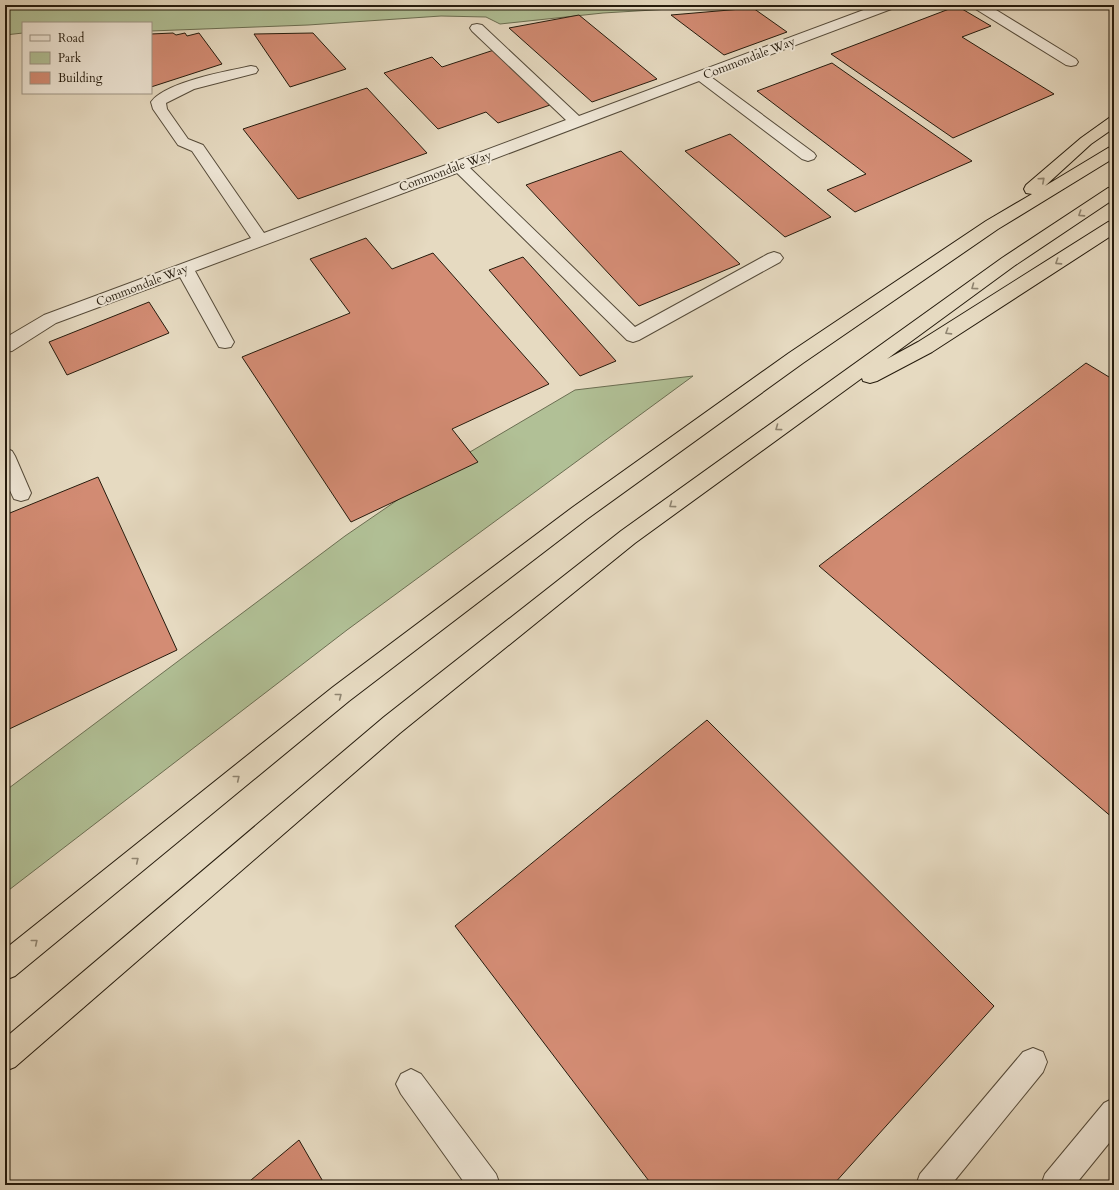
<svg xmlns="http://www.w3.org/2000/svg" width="1119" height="1190" font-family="Cardo,serif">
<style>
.green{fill:#b1c096;stroke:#6b6e52}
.building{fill:#d38c74;stroke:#251b0d}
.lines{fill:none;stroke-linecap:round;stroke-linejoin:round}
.minor-casing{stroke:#554b3a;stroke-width:2}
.highway-casing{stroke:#251b0d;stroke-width:2}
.minor{fill:#efe7d7;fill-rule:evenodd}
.highway{fill:#e6dac1;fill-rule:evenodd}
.oneway{stroke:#8f8470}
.labels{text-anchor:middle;stroke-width:4;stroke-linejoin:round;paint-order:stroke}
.far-street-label{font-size:12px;fill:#251b0d;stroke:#efe7d7}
</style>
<rect width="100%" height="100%" fill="#e6dac1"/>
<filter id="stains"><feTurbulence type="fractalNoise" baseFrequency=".005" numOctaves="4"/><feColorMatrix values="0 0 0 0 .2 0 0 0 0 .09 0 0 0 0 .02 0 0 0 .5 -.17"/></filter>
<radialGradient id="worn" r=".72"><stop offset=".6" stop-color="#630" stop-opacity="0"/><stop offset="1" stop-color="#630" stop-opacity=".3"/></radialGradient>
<g class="green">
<path d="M5,5h712l-47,4 -67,4 -103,11 -14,-7 -45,-1 -133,9 -157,6v-8h-128v10l-18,2z"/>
<path d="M693,376l-346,254 -342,263v-102l340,-255 108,-74 122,-72z"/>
</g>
<g class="building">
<path d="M957,6l34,20 -29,11 92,57 -101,44 -122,-84z"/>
<path d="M753,8l34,24 -63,23 -53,-40z"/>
<path d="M579,15l78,64 -65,23 -83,-74z"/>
<path d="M173,33l3,2 9,-2 2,3 12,-3 23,31 -71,23v-53z"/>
<path d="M313,33l33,36 -56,18 -36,-53z"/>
<path d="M494,50l59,54 -55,19 -12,-11 -48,17 -54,-56 48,-16 10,10z"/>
<path d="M832,63l140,98 -117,51 -28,-22 39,-16 -109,-83z"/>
<path d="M367,88l60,65 -129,46 -55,-70z"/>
<path d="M730,134l101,83 -46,20 -100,-86z"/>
<path d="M621,151l119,113 -101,42 -113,-121z"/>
<path d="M366,238l26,31 41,-16 116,131 -97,45 26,33 -127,60 -109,-165 108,-44 -40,-54z"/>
<path d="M523,257l93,104 -36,15 -91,-106z"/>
<path d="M149,302l20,31 -102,42 -18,-33z"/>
<path d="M1086,363l28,17v439l-295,-253z"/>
<path d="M98,477l79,173 -172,81v-216z"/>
<path d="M707,720l287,286 -161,179h-181l-197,-259z"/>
<path d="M299,1140l26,45h-80z"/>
</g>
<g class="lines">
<g class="minor-casing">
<g id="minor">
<path d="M877,5h19l-2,3 -183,69 103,76 2,3 -2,3 -6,2 -6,-2 -103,-78 -229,87 165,159 133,-73 6,-2 6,2 3,4 -3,4 -141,78 -6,2 -6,-2 -170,-167 -262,98 39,71 -3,5 -6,1 -6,-1 -39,-70 -124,46 -44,28 -7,1v-14l39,-23 207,-77 -59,-87 -14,-6 -25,-36 -2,-7c14,-20 76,-31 100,-36l5,1 2,3 -2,3 -62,16 -28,14 1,6 21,30 15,6 61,88 302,-113 -94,-89 -2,-3 2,-3 5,-1 5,1 97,91z"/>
<path d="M972,5h16l88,54 2,3 -2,3 -5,1 -5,-1 -92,-57z"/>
<path d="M5,448l7,3 3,5 16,37 -3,6 -7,2 -7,-2c-10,-20 -9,-30 -9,-51z"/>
<path d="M1033,1048l10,4 4,10 -4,10 -92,113h-35l4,-11 103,-122z"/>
<path d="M411,1069l10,5 75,100 4,11h-34l-65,-91 -5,-10 5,-10z"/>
<path d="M1114,1098v39l-39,48h-34l4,-11 59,-71z"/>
</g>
</g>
<g class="highway-casing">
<g id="highway">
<path d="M1114,116v12l-23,16 -46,42 63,-38 6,-2v12l-116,71 -195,134 -216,156 -238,182 -334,275 -10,4v-31l328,-262 240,-180 216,-154 197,-132 46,-27 -6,-1 -2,-4 2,-4 55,-47 28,-20z"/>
<path d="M1114,187v12l-100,67 -127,93 31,-17 190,-120 6,-1v13l-182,118 -55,29 -7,2 -7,-2 -1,-3 -227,165 -235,190 -385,334 -10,4v-33l379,-321 237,-186 381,-273 106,-70z"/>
</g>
</g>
<use href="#minor" class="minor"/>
<use href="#highway" class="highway"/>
</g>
<defs><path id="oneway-chevron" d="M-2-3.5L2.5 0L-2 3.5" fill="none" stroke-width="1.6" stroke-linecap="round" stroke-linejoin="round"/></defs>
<g class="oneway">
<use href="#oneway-chevron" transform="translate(1042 180) rotate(-42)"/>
<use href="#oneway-chevron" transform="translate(1081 214) rotate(147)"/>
<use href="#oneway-chevron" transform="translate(1058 262) rotate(147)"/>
<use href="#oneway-chevron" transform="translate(974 287) rotate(144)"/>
<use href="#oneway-chevron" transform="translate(948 332) rotate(148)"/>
<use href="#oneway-chevron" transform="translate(778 428) rotate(144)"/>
<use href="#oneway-chevron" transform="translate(672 505) rotate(144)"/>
<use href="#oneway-chevron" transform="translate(339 696) rotate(-38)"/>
<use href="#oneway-chevron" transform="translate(237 778) rotate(-39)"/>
<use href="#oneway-chevron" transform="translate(136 860) rotate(-39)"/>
<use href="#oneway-chevron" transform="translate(35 942) rotate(-39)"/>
</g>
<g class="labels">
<g class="far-street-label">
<text transform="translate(749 58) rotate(-21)" y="4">Commondale Way</text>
<text transform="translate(445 171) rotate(-20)" y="4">Commondale Way</text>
<text transform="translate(142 285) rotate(-21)" y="4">Commondale Way</text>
</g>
</g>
<rect width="1119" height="1190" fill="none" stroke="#e6dac1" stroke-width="20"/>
<rect x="6" y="6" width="1107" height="1178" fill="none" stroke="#251b0d" stroke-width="2"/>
<rect x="10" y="10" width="1099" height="1170" fill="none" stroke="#251b0d"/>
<rect x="22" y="22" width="130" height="72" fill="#efe7d7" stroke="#9e9586"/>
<rect x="30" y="35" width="20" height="6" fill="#efe7d7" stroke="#9e9586"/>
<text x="58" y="42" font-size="12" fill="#251b0d">Road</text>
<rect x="30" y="52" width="20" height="12" fill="#b1c096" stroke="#9e9586"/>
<text x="58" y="62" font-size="12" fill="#251b0d">Park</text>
<rect x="30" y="72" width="20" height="12" fill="#d38c74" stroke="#9e9586"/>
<text x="58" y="82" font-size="12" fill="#251b0d">Building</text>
<rect width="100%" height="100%" filter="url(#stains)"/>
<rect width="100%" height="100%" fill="url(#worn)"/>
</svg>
